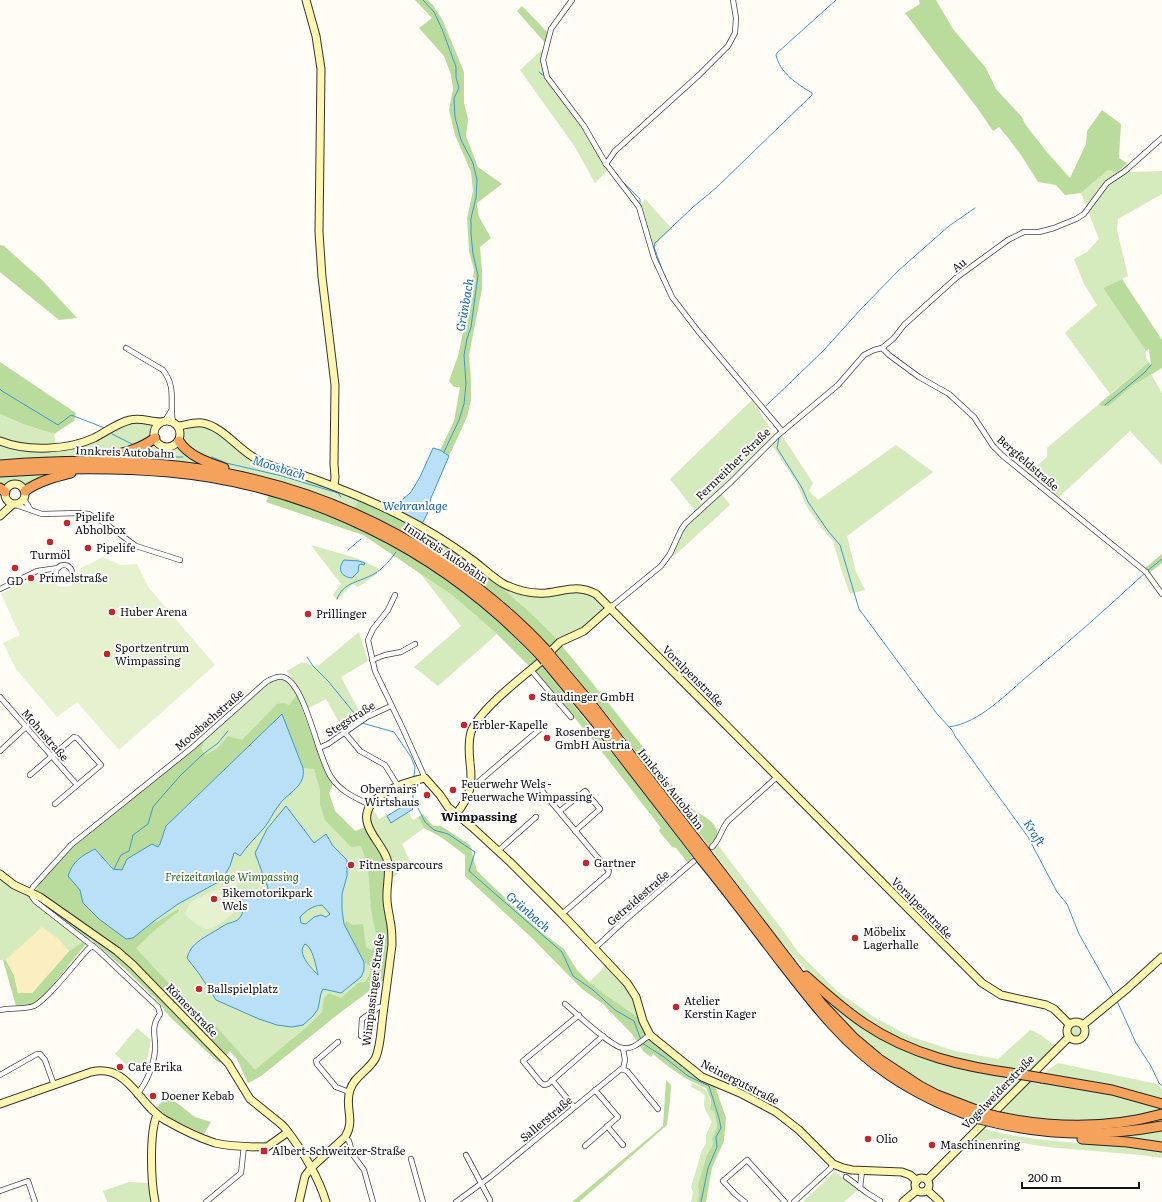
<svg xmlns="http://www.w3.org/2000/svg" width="1162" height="1202" font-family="Literata,serif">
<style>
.green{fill:#d5ebbd}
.forest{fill:#b9dc9c;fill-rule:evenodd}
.sand{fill:#fbeec1}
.pitch{fill:#e6f2cf}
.water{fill:#b9e0f7;stroke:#3f96cf;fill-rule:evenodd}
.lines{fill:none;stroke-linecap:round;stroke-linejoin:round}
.stream{stroke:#3f96cf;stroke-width:1}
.street-casing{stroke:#444;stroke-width:6}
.secondary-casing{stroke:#333;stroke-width:9}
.highway-casing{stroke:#222;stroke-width:11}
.street{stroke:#fff;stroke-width:4.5}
.secondary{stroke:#fff6b0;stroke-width:7}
.highway{stroke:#f5a25d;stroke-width:9}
.highway-bridge-casing{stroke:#222;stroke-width:11;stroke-linecap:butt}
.highway-bridge{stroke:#f5a25d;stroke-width:9}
.poi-dot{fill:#c4262e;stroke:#fff;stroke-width:1.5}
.labels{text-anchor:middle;stroke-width:4;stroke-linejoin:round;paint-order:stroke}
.street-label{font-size:11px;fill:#111;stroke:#fff}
.poi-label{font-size:11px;fill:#111;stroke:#fff;text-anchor:start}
.park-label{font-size:11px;font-style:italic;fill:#2f6b1f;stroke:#fff}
.water-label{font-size:12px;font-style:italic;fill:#1768a6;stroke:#fff}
.neighbourhood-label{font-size:12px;font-weight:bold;fill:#111;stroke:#fff}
</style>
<rect width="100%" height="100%" fill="#fffdf5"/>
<g class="green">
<path d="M546,46l-3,15 2,16 39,50 23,44 -12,12 -20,-36 -55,-77z"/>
<path d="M1127,163l3,6v3l32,-1v23l-44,25 -1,11 11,46 -25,12 43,63v7l3,4 -39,32 -45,-61 32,-28 -13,-21 -10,-25 13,-7 12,-13 -18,-46 27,-23 9,2z"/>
<path d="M645,199l27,30 -13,12 -5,8 -14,-43z"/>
<path d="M1151,374l11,19v72l-32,-34 -72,67 -31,-24 20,-17v-9l52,-44 2,2h8l23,-20z"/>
<path d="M752,400l22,34 -26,27 -53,50 -25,-32z"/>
<path d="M0,414l23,10 31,10 2,11h-35l-21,-7z"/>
<path d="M141,421c10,3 15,7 9,19l-46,15 -104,5v-17l57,7 71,-27z"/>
<path d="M192,426c30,-1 32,17 54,31 16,10 37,14 55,20 19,7 38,15 58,22l-5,10 -19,-10 -41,-14 -63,-17 -25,-9 -25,-17c1,-9 3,-12 11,-16z"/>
<path d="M781,434l32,49 -4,8 9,9 78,-55 37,27 -86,64 9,36 9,18 -15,4 -9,-25 -8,-28 -11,-12 -15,-22 -11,-25 -24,-37z"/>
<path d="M155,442c6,7 12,8 21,5 8,6 18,11 27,17l-29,-3 -59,-3z"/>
<path d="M54,474l-29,14c-5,-6 -14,-8 -19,-1l-6,-3v-7z"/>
<path d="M721,493l9,12 -56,51 -2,-3 8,-18 8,-12z"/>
<path d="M311,545l45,13 22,10 -1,6 -19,13 -5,-3 -16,16 -4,-5 8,-11z"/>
<path d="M420,573l32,22 45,39 -59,52 -24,-19 47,-41z"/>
<path d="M492,579c11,7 23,15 36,17 20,3 45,-11 64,0 5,3 9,8 14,12l-23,22 -25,10 -24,-24z"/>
<path d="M359,632l9,29 -27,16 22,41 -18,15 -19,-34 -19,10 -11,-24 -9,-14 15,-9 15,5z"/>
<path d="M278,679c11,1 14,7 19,16l25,69 11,20 -4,9 6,18 20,20 9,-3 22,40 -3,34 6,29 -4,48 -48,36 -76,61 -13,7 -11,-24 -8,-9 -51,-49 -121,-106 14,-46 131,-107 66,-59z"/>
<path d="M372,808l7,11 8,-5 4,9 17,-11 5,8 5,-3 6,11 -22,16 9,19 -20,16 -23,-58z"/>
<path d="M718,845l66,87 14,20 40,40 36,25 35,19 46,15 43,8 32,-29c9,2 18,11 26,16l-24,25c-28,-4 -57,-6 -84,-14 -40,-12 -79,-32 -112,-59 -49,-41 -85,-97 -124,-148z"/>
<path d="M0,875l29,19 7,10 48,38 -15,9 -12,-13 -15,-10 -36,32h-6z"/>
<path d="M607,965l16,17 11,16 5,20 -36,-25 -14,-11z"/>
<path d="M823,996l82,53 118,30 -31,31c-12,-4 -26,-7 -38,-12 -53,-24 -95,-56 -132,-101z"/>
<circle cx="1075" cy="1031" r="7"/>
<path d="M137,1028l14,12 -3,17 -8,15 -10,-4 -15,-14z"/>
<path d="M1058,1063l99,21 5,5v10l-45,-13 -73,-13z"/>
<path d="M1030,1080l85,14 47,15c-52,14 -107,16 -160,3z"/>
<path d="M692,1083c15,6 19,8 18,26l4,3 3,14 -5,13 1,5 -7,13 -8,28 1,9 -2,8h-6l2,-10 -2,-5 11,-37 4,-6v-9l6,-13c-2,-4 -4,-7 -6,-11 -7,-15 9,-13 -15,-24z"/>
<path d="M984,1129c58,16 119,13 178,23v6l-21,-3 -94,-8 -48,-8h-9l-9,4 -3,7 -2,-1 -8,3 -4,-2z"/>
<path d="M1162,1130v13l-36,-5v-3z"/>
<path d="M835,1171l23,19 -14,12h-41z"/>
<path d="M129,1182l19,1 2,19h-43l-4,-11z"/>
</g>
<g class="forest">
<path d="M415,0h13l5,5 10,16 21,51v31l4,16 -2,17 12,31 24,17 -25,19 2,14 12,21 -11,9 2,24v18l-13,66 2,24v21l-4,17 -18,39 -9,-6 14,-29 6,-34h-6l-5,-6 9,-25 11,-52 5,-34 -5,-19 -2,-33 6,-27 -2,-19 -16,-37 -6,-25 4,-21 -2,-14 -7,-19 -25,-28 13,-10z"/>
<path d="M919,0h17l17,29 33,39 10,21 26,28 3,7 21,27 24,27 16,-34 1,-13 15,-21 19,14 -2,34 8,5 -10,9 -9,-2 -27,23 -16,2 -9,-10 -18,-3c-12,-20 -24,-38 -39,-55l-6,4 -15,-22 -73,-96 15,-9z"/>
<path d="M522,6l27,28 -3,10 -29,-33z"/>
<path d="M0,245l4,1 38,34 35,38 -18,2 -59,-48z"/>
<path d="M1122,279l40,61v28l-30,18 -23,20h-8l-2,-2 50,-42 2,3 -2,-16 -3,2 -43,-63z"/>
<path d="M0,362l76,51 -2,8 -20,13 -31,-10 -23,-10z"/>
<path d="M269,495c79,25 153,60 216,114 19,16 35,34 52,51l-7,7 -33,-33 -45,-39 -89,-60 -97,-33z"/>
<path d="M359,499l61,31 36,24 36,25 42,37 24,24 -8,8 -42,-42 -46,-37 -48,-31 -60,-29z"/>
<path d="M1162,554v9l-14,11 -4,-5z"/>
<path d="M561,645c44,52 85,106 127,160 8,9 23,12 28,23 4,7 -1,13 -7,18l-1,-1 -104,-134 -50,-59z"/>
<path d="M541,665l87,108 65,85 -5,5 -12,-15 -4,-1 -13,-16 2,-3c-41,-53 -81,-106 -126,-157z"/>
<path d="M297,695l25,69 11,20 -4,9 6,18 20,20 9,-3 19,28 3,12 -3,34 6,29 -4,48 -48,36 -76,61 -13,7 -11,-24 -7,-8 -11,12 -50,-47 -12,-16 -33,-32 -34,-29 -48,59 -10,7 -16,1 -13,-46h3l8,15 4,18h14l37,-42 14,-9 -47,-38 -4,-6c7,-19 25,-35 39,-49l131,-107h2l-3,7 4,6 13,-7 10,-12 14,4 35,-36 7,-1 5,2zM282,714l21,54 11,1 6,21v15l5,15 26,27 10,-1 7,20 3,44 7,33 -7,7 -5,-3 -3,-23 -11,1 -5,-4 -3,3 20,38 7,5 -1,7 -5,8 -7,1 -17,15 -12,-5 -5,5 -2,14 -14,14 -53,44 -41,-46 -3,1 -19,-21 -6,5 -8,-7 4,-4 -46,-50 19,-18 24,-19 -1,-2 -21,13 -3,-1 -15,13 -40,-15 -15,-16 -4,-13 25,-32 9,11 8,1 36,-23 2,-3 6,-18z"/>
<path d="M423,814l10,12h8l29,19 7,26 64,61 23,17 13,21 12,12 14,11 36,25 26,33 17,15v2h3l7,7 23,11 11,32 -2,23 -12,27 -6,34h-9l2,-8 -1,-9 8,-28 7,-13 -1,-5 5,-13 -3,-14 -4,-3 1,-9 -5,-12c-20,-8 -37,-20 -53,-34l-2,3 -7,-5 -12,-18 -29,-30 -21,-15 -49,-50 -68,-63v-21l-24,-18 -17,-9 -6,-11z"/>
<path d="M666,1080l5,5 -1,16 -3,24 -88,77h-7l91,-76z"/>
<path d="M168,1096l27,21 16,5 -7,12 -37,-17 -11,-9z"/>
</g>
<path class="sand" d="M42,927l15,11 12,13 -37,42h-14l-4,-18 -8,-15z"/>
<g class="pitch">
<path d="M103,557l18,8 16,-1 12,24 66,77 -96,85 -42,-48 -20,15 -41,-48 -13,-26 17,-8 -19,-41c11,-6 18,-9 30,-13 7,-2 10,-7 18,-4 5,2 6,6 9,9 19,4 15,-6 23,-18z"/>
<path d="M237,869l5,3 -12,26 5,14c-9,6 -23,21 -33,16 -6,-3 -12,-10 -17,-14l5,-11 4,-3 26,-12h7z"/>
</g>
<g class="water">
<path d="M433,448l7,2 9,6 -18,42 -4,16 -5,10 -30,-15 19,-17 9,-15z"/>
<path d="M344,560l15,1 6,2 -1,2 -3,-1 -2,1 -1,7 -6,6c-11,-1 -15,-9 -8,-18z"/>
<path d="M282,714l21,54c3,19 -15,24 -24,37 -6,7 -9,16 -15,23 -8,9 -17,18 -24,28l-4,-3h-2l-4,13 -8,14 -44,24 -24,17 -21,17 -7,1 -27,-20 -16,-16 -3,-13 -12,-14c5,-15 13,-20 27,-27l18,20 9,1 5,-11 25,-15 6,3 2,-3 6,-18z"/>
<path d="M410,802l3,7 -22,14 -4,-7z"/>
<path d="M286,806l28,37 12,-9 7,12 14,14v16l-5,18v16l2,14 20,38v8l-3,7 -20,16 -18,-4 -2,4 -3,16 -5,7 -10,9 -11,2 -15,-2 -18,-6 -43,-19 -16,-25 -13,-17c1,-3 2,-6 4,-9 7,-10 22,-16 32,-23 7,-5 13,-2 18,-10 4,-6 0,-15 1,-21l3,-3h4l5,6 5,1 8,-6 1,-5 -13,-35 12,-24zM322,905l8,9 -4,3 -5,-2 -7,2 -8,7 -5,-1 -1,-6c7,-7 12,-11 22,-12zM305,944c8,3 11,23 13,31 -7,-7 -22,-22 -13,-31z"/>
</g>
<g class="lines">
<g class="stream">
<path d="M423,0l11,12 8,17 14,38v10l3,11 -5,10 1,19 6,23 12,23 4,17 -1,18 -5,20v16l2,20 5,21 -7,52 -4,12 -3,16 2,29 -2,20 -5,16 -15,32"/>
<path d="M539,72l6,5 17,24"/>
<path d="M591,143l13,22"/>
<path d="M620,179l20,20v5"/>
<path d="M663,272l-9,-25 1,-4 37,-35 25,-21 95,-92v-2c-15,-9 -32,-20 -36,-38l1,-2 59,-53"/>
<path d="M664,275l4,7"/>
<path d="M0,389l2,2 56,34 13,-10 34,13"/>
<path d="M1105,405l39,-32 7,-8"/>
<path d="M766,406l58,-56 37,-41 38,-39 50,-44 26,-18"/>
<path d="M770,420l7,9 1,3"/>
<path d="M112,434l22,11"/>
<path d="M779,438l-2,10 25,40 6,14 20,29 12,14 19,64 48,65 31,41 14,15 3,6 73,101 29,55 10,12 12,30 35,62"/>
<path d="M145,450l21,7h17"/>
<path d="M212,457l14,6 56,13 56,17 3,4"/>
<path d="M348,550l13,-11"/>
<path d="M1147,571l15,-12"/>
<path d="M337,599c6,-17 23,-17 37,-25 10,-6 16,-14 22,-22"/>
<path d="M307,657l6,9 15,15 31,38"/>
<path d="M362,723l32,9 17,25 4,10 -1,10"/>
<path d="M949,727c31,-4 58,-34 81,-53 39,-32 77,-66 115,-101"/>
<path d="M413,784v14l12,24 9,8 14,4 27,18 -6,19 93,81 11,24 20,14 22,20 19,11 7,19"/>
<path d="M114,869l7,-14 8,-4 4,-16 15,-11 5,-17 5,-6 22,-25 22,-21 16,-12 10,-12"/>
<path d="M1117,1001l19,42 15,23 8,17 3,3"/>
<path d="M642,1043l22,14 24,19 21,10 10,32 2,10 -5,9 1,10 -9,21 -7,34"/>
</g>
<g class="street-casing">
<g id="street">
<path d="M572,0l-21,29 -8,31 4,17 37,49 22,38 33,43 15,51 18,39 26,34 84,100"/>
<path d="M606,164l9,-13 84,-76 29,-29 7,-13 1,-15 -3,-18"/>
<path d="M126,348l37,22c14,18 6,32 10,52"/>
<path d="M882,348l7,7 30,22 30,17 25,23 19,29 10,10 143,116 16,22"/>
<path d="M165,421l6,-10"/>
<path d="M24,499l6,10"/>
<path d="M16,505l26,9 37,-1 10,1 17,10 30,22 44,14"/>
<circle cx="64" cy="573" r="8"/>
<path d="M0,589l37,-18 21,-3"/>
<path d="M395,595l-7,15 -15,19 -5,11 7,31 28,58 22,49"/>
<path d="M611,607l50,-41 9,-12 11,-24 4,-6 46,-42 46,-46 61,-51 26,-30 10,-5 8,-2 12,-10 10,-13 52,-47 52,-38 16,-8h15l15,-4 22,-9 8,-5 23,-31 18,-12 37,-33"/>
<path d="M372,660l13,-5 16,-3 14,-8"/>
<path d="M531,670l40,47"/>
<path d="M0,697l77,88"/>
<path d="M345,733l15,18 25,14 13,21"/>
<path d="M319,748l9,-4 39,-27 24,-11"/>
<path d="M0,751l27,-25"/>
<path d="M30,775l44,-38 3,1 24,27 -46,39"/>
<path d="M471,784l6,-1 62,-53"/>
<path d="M542,791l67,80 -1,3 -46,40"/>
<path d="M560,811l25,-20 15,18 -25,22"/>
<path d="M712,847c8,-7 9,-18 16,-26l49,-44"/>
<path d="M498,851l38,-34"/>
<path d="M594,949l29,-27 71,-61"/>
<path d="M565,1004c11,9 46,43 58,44 11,2 19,-8 27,-13"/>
<path d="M0,1010c11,-3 24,0 34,-4 14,-7 42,-44 54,-57l5,-3"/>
<path d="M579,1015l-56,46 17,21 4,3 4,-1 55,-48"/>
<path d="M361,1036l1,-17 17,-12h5"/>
<path d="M338,1042l-22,19 1,3 19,23 13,5"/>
<path d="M623,1048l2,12 -2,9"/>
<path d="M0,1075l37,-21h3l5,6 9,25"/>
<path d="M552,1080l22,27"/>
<path d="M138,1093c9,-11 16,-29 17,-43 1,-15 -5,-22 5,-36l-2,-7 -59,-56 -64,-50c-4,-5 -5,-8 -2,-14l38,-42 122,-98 73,-65c5,-3 11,-6 17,-5 22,5 35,81 48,100 10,15 23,20 39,28"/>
<path d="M607,1126l16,19"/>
<path d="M345,1137l4,4 4,14 11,15 9,32"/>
<path d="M585,1146l33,-29 -23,-27"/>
<path d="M466,1155l24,45"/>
<path d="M411,1159l12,43"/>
<path d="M846,1177l21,16 13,8"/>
<path d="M860,1188l2,-17"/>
<path d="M0,1191l28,-10 7,21"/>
<path d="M206,1202l35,-29 3,-27"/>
<path d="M456,1202l34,-25 131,-108 6,2 31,38"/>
<path d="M745,1202l-10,-8 -12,-13 24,-21 38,42"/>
<path d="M794,1202l37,-34 2,-4"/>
</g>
</g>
<g class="secondary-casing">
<g id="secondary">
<path d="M306,0l10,36 5,33 -2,163 3,45 13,108 -1,79 1,13 -1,9"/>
<circle cx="167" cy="434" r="13"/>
<path d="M178,426c8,-1 16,-4 24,-3 21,3 38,29 58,38 16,8 34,11 51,17 31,11 61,23 90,38 24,12 48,27 70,43 10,7 20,17 31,24 13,7 29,11 44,10 20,-2 30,-9 50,1l386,389 19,12 45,10 8,4 15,15"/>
<path d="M0,441c27,11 68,9 94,-3 12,-6 23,-15 36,-18 10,-3 20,2 31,2"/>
<circle cx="15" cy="494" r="10"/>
<path d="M0,516l13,-12"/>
<path d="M553,649l7,-7 24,-11 27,-24"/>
<path d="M456,814c14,-17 17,-29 14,-51 -1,-10 -2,-21 1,-31 7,-21 50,-54 68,-69"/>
<path d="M0,874l14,11 26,12 77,54 16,14 95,98 22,36 31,25 4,4c17,22 33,48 41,74"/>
<circle cx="1076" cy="1031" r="9"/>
<path d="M1083,1025l45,-37 34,-31"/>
<path d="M0,1104l91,-32c38,-9 47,33 74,48 16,9 34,18 50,23 16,4 36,4 52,4l21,-15"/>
<circle cx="922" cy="1185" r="7"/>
<path d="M927,1180l142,-143"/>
<path d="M927,1190l13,12"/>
<path d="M155,1202c-4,-20 -6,-69 2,-87"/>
<path d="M299,1202l6,-26 6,-8 34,-31c11,-17 -1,-30 5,-47 4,-14 20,-20 26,-33 5,-13 5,-29 7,-43 3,-23 6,-46 9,-69 0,-8 0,-17 -2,-25 -1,-7 -3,-14 -3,-21 -1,-13 4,-27 0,-40 -4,-12 -15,-22 -19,-34 -10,-28 37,-43 57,-47l15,17 8,12 24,20 38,35 52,52 65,69 9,14 7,24 7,14 6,5 46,37 38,16 36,19 23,18 34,34 10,4 9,2 50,2 8,3 7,6"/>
<path d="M903,1202l14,-12"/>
</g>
</g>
<g class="highway-casing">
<g id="highway">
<path d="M179,441c9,15 30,22 45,27"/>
<path d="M102,457c19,-3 37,-7 53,-19"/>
<path d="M0,465c161,-13 303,5 441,96 38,26 75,56 106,90"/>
<path d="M0,472c56,-4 113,-5 169,0 123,11 242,64 333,146 13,12 27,25 39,38"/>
<path d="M0,488l5,4"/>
<path d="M25,491c14,-10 30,-14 46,-18"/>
<path d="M550,655l42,50 112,145"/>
<path d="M545,661l52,63 101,131"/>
<path d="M707,854l114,149 33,35 25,21 41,27 17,9 47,18"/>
<path d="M701,859c26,32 51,65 76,98 34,44 66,87 112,118 28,19 58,33 90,44"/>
<path d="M806,976c19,17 38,34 59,48 46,31 99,43 153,50"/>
<path d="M1042,1078l70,12 50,14"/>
<path d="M1000,1117c54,11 108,12 162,-3"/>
<path d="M996,1123c55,13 111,13 166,3"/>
<path d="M1082,1139l45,3 35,5"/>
</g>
</g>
<use href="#street" class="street"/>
<use href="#secondary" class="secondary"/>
<use href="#highway" class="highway"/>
<g class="highway-bridge-casing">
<g id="highway-bridge">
<path d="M547,651l3,4"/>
<path d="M541,656l4,5"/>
<path d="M704,850l3,4"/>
<path d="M698,855l3,4"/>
<path d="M1018,1074l24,4"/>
<path d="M984,1113l16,4"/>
<path d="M979,1119l17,4"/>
</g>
</g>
<use href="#highway-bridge" class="highway-bridge"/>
</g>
<g class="poi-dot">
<circle cx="67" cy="523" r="4"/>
<circle cx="50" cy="542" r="4"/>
<circle cx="88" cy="548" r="4"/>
<circle cx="15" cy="568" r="4"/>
<circle cx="31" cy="578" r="4"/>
<circle cx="112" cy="612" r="4"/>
<circle cx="308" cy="614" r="4"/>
<circle cx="107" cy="654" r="4"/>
<circle cx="532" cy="697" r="4"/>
<circle cx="464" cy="725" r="4"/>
<circle cx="547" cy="738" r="4"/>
<circle cx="453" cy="790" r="4"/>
<circle cx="427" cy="795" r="4"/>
<circle cx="586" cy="863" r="4"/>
<circle cx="351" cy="865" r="4"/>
<circle cx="214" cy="899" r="4"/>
<circle cx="855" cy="938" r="4"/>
<circle cx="199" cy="989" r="4"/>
<circle cx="676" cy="1007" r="4"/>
<circle cx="120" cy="1067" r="4"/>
<circle cx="153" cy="1096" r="4"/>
<circle cx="868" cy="1139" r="4"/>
<circle cx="932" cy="1145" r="4"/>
<rect x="260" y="1147" width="8" height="8" rx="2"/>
</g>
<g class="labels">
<g class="street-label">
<text transform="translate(959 265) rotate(-38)" y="4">Au</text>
<text transform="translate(125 452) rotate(2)" y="4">Innkreis Autobahn</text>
<text transform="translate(1028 463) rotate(41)" y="4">Bergfeldstraße</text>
<text transform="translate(733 464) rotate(-44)" y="4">Fernreither Straße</text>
<text transform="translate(446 553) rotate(34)" y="4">Innkreis Autobahn</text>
<text transform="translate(693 676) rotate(45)" y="4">Voralpenstraße</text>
<text transform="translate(350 719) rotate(-32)" y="4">Stegstraße</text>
<text transform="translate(209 720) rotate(-41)" y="4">Moosbachstraße</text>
<text transform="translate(45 735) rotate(49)" y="4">Mohnstraße</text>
<text transform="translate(671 789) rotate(52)" y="4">Innkreis Autobahn</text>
<text transform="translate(638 898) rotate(-41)" y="4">Getreidestraße</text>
<text transform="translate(922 908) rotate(45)" y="4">Voralpenstraße</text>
<text transform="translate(373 990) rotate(-83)" y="4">Wimpassinger Straße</text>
<text transform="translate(192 1010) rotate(46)" y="4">Römerstraße</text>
<text transform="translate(740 1082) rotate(27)" y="4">Neinergutstraße</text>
<text transform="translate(998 1092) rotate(-46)" y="4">Vogelweiderstraße</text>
<text transform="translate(546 1119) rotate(-40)" y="4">Sallerstraße</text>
</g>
<g class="poi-label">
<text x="75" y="521">Pipelife<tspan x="75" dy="13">Abholbox</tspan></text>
<text x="96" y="552">Pipelife</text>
<text x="50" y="559" text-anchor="middle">Turmöl</text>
<text x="39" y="582">Primelstraße</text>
<text x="15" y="585" text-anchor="middle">GD</text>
<text x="120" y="616">Huber Arena</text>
<text x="316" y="618">Prillinger</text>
<text x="115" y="652">Sportzentrum<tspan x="115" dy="13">Wimpassing</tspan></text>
<text x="540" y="701">Staudinger GmbH</text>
<text x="472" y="729">Erbler-Kapelle</text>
<text x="555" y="736">Rosenberg<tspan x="555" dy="13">GmbH Austria</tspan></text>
<text x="461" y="788">Feuerwehr Wels -<tspan x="461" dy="13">Feuerwache Wimpassing</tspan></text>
<text x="419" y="793" text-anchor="end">Obermairs'<tspan x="419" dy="13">Wirtshaus</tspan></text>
<text x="594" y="867">Gartner</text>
<text x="359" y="869">Fitnessparcours</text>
<text x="222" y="897">Bikemotorikpark<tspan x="222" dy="13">Wels</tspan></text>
<text x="863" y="936">Möbelix<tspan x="863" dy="13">Lagerhalle</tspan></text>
<text x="207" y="993">Ballspielplatz</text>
<text x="684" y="1005">Atelier<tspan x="684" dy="13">Kerstin Kager</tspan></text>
<text x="128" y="1071">Cafe Erika</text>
<text x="161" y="1100">Doener Kebab</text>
<text x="876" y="1143">Olio</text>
<text x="940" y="1149">Maschinenring</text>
<text x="272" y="1155">Albert-Schweitzer-Straße</text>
</g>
<g class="park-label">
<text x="232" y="881">Freizeitanlage Wimpassing</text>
</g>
<g class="water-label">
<text transform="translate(465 305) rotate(-80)" y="4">Grünbach</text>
<text transform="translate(279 468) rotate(17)" y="4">Moosbach</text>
<text x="415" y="510">Wehranlage</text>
<text transform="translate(1034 833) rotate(58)" y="4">Kraft</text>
<text transform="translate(528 912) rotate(41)" y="4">Grünbach</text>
</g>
<g class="neighbourhood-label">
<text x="479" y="821">Wimpassing</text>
</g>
</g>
<path d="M1022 1182v6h117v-6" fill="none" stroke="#111111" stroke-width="2"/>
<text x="1028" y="1182" font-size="12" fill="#111111" stroke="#ffffff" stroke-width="3" paint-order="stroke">200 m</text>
</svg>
